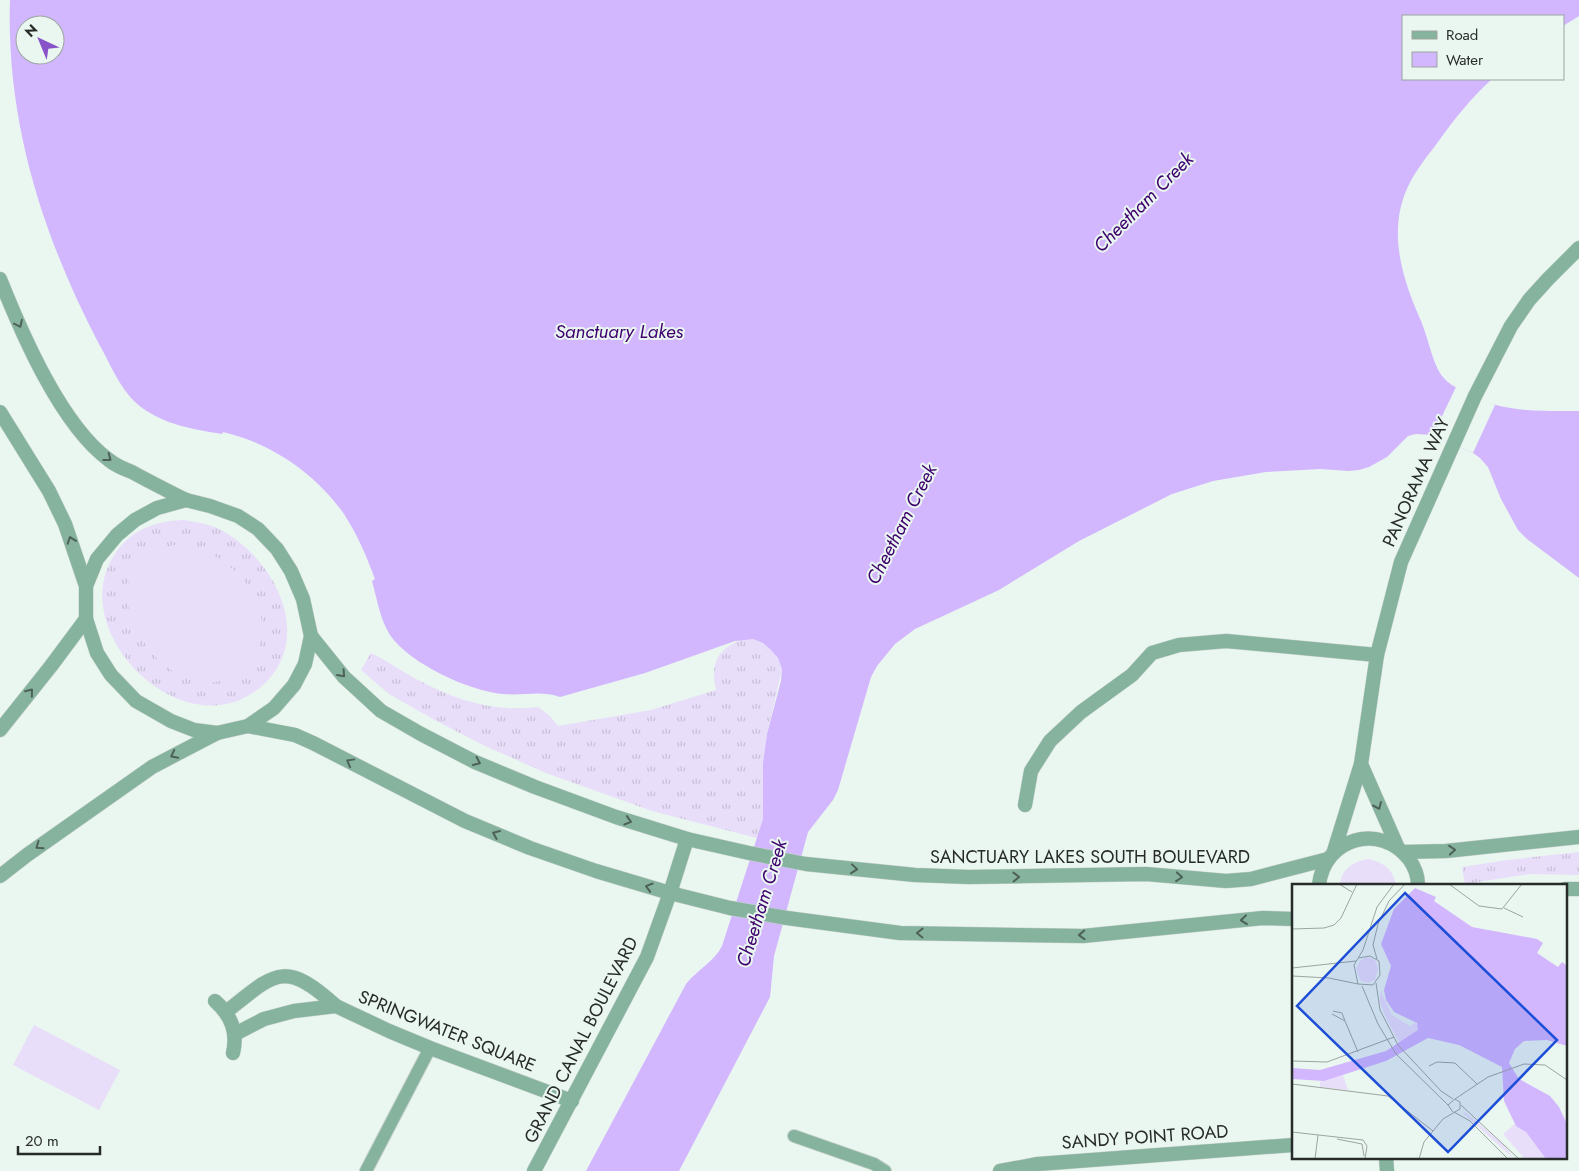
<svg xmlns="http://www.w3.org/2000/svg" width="1579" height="1171" font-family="Jost,sans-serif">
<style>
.grass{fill:url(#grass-tufts);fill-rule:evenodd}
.garden{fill:#e8defa}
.water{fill:#d2b6fe;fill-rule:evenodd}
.pier{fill:#eaf6f0}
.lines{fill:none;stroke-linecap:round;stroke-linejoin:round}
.service-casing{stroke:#c7d1cc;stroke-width:14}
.minor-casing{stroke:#c7d1cc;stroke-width:15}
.tertiary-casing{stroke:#c7d1cc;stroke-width:15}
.service{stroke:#85b39e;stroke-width:12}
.minor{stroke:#85b39e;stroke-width:14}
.tertiary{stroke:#85b39e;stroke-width:14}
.oneway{stroke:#4d6158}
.labels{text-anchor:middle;stroke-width:4;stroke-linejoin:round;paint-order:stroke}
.street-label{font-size:18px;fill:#272b29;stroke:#eaf6f0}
.water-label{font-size:19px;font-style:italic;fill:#3e006d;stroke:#eaf6f0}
.inset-road{fill:none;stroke:#9ca5a0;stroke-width:1}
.view{fill:#1d4ed8;fill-opacity:0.15;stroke:#1d4ed8;stroke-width:2.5}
.inset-edge{fill:none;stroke:#272b29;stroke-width:2.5}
</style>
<defs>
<pattern id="grass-tufts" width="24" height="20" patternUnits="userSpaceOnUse" patternTransform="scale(1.25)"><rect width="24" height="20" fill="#e8defa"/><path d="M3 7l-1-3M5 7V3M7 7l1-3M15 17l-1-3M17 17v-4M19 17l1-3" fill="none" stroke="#c7bfd6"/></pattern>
</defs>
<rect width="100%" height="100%" fill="#eaf6f0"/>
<g class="grass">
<path d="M184,520c11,2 22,3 33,8 56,27 100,109 45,158 -78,69 -207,-61 -142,-139 17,-20 39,-26 64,-27zM143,559l92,12 11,13 10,17 -125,-24z"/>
<path d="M743,639h10l10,4 8,7 7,8 4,11 -15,65 -4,29v56l-6,19 -105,-27 -106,-38 -63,-28 -52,-27 -42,-24 -28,-24 10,-17c17,8 31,19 47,27 37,20 78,33 120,27l12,9 8,10 93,-16 65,-20c-6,-26 1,-41 27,-51z"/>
<path d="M1579,852v23l-49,-1 -65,10 -3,-17 45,-7z"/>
</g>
<g class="garden">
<path d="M182,544c44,6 93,55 77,103 -5,14 -14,23 -28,30 -72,37 -164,-121 -49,-133z"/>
<path d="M1368,859c15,3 25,10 28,26h-56c1,-16 14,-24 28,-26z"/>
<path d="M34,1025l86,45 -21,40 -86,-45z"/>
</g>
<path class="water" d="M10,0h1569v16l-16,10v-10h-160v63h89c-20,18 -38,40 -54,63 -13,17 -27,34 -34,54 -15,42 0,87 17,125 7,16 12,45 22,56 6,8 16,12 25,16 9,4 19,10 28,12 26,7 56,6 83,6v167l-52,-39 -9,-9 -17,-31 -13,-32 -8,-9 -7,-5 -40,-18 -17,-1 -8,2 -21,21 -18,10 -10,3 -10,1 -29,-2 -54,3 -53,9 -41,13 -93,47 -80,49 -84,39 -20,15 -18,22 -6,11 -33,113 -5,10 -25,32 -34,124 -4,41 -91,174h-93l100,-187c11,-14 28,-22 36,-38l41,-127v-56l4,-29 14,-53 1,-12 -4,-11 -7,-8 -8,-7 -10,-4 -18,2 -90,32 -85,24c-19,-7 -37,-1 -57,-3 -34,-3 -93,-30 -113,-59 -10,-16 -13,-36 -18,-54l3,-2c-8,-22 -18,-45 -31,-65 -29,-41 -73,-71 -121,-82l-1,2c-29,-5 -57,-9 -81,-27 -20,-15 -30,-42 -42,-63 -56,-107 -93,-222 -89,-344zM25,25h30v30h-30z"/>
<path class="pier" d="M1456,387l39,18 -22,48 -40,-18z"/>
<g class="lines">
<g class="service-casing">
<g id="service">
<path d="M794,1136l80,28 11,7"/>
<path d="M366,1171l64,-123"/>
</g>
</g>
<g class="minor-casing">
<g id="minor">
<path d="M1361,764l37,84"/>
<path d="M1025,805l6,-34 19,-30 31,-29 51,-37 20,-22 27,-8 47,-4 151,14"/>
<path d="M1334,851l27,-87 16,-109 24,-93 74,-166 36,-70 18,-26 19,-21 31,-31"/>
<path d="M215,1001c16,14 23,31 18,52"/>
<path d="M226,1012c49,-39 58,-53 110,-6"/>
<path d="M235,1034l29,-15 30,-8 42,-5 53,25 41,17 142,53"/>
<path d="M1386,1157l1,14"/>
<path d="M534,1171l113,-214 23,-64 17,-54"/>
<path d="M1000,1171l38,-7 255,-19"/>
</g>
</g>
<g class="tertiary-casing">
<g id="tertiary">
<path d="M0,279c22,55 61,146 109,181 6,5 15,9 23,12 18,10 36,19 54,28"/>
<path d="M0,412l49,79 16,33 21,62v33l11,34 14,22 25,26 35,20 23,9 23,3 31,-7 26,-18 20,-23 11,-21 6,-28 -8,-37 -12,-28 -14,-22 -19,-20 -20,-13 -28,-10 -24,-6 -29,8 -22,12 -18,15 -20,24 -11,27"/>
<path d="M311,636l33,41 37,34 40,23 54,28 60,25 81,30 71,22 62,14 57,11 109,11 54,2 177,-3 80,7 25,-2 77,-20"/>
<path d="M248,726l47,9 18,8 152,78 65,27 66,23 74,22 60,15 57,10 113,15 183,3 180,-18 30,1"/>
<path d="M0,730l51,-64 35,-47"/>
<path d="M1403,852l43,-1 133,-14"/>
<path d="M0,876l27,-21 125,-88 65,-34"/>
<path d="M1319,885c5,-47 61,-63 90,-26 5,7 9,17 9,26"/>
<path d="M1565,889h14"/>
</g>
</g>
<use href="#service" class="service"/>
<use href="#minor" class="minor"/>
<use href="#tertiary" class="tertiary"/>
</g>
<defs><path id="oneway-chevron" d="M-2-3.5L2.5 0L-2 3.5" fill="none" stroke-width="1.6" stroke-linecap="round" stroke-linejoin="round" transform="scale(1.25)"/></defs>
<g class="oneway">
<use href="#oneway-chevron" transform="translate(19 324) rotate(64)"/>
<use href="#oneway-chevron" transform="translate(108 458) rotate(37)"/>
<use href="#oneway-chevron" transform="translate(71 540) rotate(-109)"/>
<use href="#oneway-chevron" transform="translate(342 674) rotate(48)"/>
<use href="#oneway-chevron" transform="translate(30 692) rotate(-51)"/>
<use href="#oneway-chevron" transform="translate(174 755) rotate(153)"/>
<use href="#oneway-chevron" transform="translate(350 762) rotate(-151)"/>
<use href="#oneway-chevron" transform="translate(477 762) rotate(25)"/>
<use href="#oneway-chevron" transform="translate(1378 806) rotate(66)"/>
<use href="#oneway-chevron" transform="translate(628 821) rotate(17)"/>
<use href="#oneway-chevron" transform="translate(496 834) rotate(-157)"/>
<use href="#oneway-chevron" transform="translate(39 846) rotate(145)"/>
<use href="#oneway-chevron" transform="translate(1452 850) rotate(-5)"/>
<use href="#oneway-chevron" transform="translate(854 869) rotate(6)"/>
<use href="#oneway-chevron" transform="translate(1016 877) rotate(-1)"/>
<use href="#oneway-chevron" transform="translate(1179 877) rotate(5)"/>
<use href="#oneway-chevron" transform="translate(649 887) rotate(-164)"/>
<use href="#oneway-chevron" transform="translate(1244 920) rotate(174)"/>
<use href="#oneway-chevron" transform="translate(920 933) rotate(-179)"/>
<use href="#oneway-chevron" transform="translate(1082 935) rotate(178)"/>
</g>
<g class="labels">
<g class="street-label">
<text transform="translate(1416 482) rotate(-66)" y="6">PANORAMA WAY</text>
<text x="1090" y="863">SANCTUARY LAKES SOUTH BOULEVARD</text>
<text transform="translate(447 1031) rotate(22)" y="6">SPRINGWATER SQUARE</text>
<text transform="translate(581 1040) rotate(-63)" y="6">GRAND CANAL BOULEVARD</text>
<text transform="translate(1145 1137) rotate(-4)" y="6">SANDY POINT ROAD</text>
</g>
<g class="water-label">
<text transform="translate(1143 202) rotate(-45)" y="7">Cheetham Creek</text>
<text x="619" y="338">Sanctuary Lakes</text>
<text transform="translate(901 524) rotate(-63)" y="7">Cheetham Creek</text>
<text transform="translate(761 903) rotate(-73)" y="7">Cheetham Creek</text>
</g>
</g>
<g transform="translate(1292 884)">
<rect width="275" height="275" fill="#eaf6f0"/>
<path d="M75,73l8,3 3,9 -3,11 -8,3 -7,-3 -4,-11 4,-8zM88,106l12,25 18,11 5,-3 4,3 -1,4 -18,14 -14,-26 -6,-16zM51,191l5,15 -28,-3v-5zM173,228l38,32 11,15 -50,-45zM223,240l11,8 20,27h-21l-22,-25z" fill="#e8defa"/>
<path d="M66 86a9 9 0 1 1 18 0a9 9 0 1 1-18 0Z" fill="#e8defa"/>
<path d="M123,4l21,9 -2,4 38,26 65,12 6,4 -6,10 21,14 4,-5 5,4v80l-20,-6 -23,1 -9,8 -6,14 10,16 31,17 9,11 8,17v35h-21l-20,-27 -10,-6 -12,-25 -2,-34 -43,-22 -31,-7 -42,23 -62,20 -32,-2v-11l28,2 66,-19 32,-21 -1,-7 -23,-11 -8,-12 -2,-10 7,-24 -10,-22 13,-35z" fill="#d2b6fe"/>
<path class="inset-road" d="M47,0l13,8M157,0l30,22 23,3 20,-25M212,24l19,9M0,45l32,-1 10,-3 7,-7 16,-34M67,74l11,-2 9,5 1,14 -7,10 -15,-1 -4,-19 9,-15 14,-43 17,-23M85,75l-4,-14 5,-21 11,-23 16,-17M0,84l64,-7M0,92l37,2 29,6M84,99l4,27 18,35 43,46 12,8M70,102l16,38 18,30 52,51M41,127l9,2 3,8M40,130l13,7 13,31M0,177l35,1 67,-25M137,182l8,-4 18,1 22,21M0,200l96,12 45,35M163,215l33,-22 36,-13 21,1 22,15M169,221l58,54M162,228l16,9 38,38M0,248l71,8 4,6 -2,13M45,255l25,5 2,12M23,275l3,-24M127,275l5,-17 9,-11 10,-12 17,-10v-7l-5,-3 -7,6 5,7"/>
<path class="view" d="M113,9l152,147 -109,112 -151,-146z"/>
<rect width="275" height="275" class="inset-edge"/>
</g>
<rect x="1402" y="15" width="162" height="65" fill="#eaf6f0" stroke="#9ca5a0"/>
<rect x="1412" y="31" width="25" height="8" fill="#85b39e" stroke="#9ca5a0"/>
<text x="1446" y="40" font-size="15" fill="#272b29">Road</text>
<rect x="1412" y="52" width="25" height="15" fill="#d2b6fe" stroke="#9ca5a0"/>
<text x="1446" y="65" font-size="15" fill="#272b29">Water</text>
<g transform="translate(40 40) rotate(316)"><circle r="24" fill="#eaf6f0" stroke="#9ca5a0"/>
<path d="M0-4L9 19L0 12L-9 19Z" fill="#8852c9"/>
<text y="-8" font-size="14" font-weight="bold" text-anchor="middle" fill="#272b29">N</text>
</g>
<path d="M18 1146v8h82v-8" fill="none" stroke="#272b29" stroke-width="2.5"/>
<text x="25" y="1146" font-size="15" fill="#272b29" stroke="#eaf6f0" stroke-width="4" paint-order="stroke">20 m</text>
</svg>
